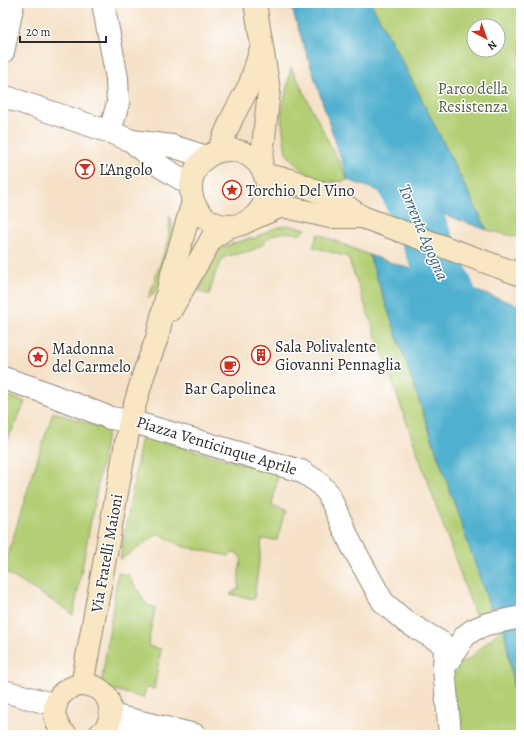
<svg xmlns="http://www.w3.org/2000/svg" width="524" height="738" font-family="Alegreya,serif">
<style>
.green{fill:#b3cf75;stroke:#6f7d50;fill-rule:evenodd}
.water{fill:#50b0cf;stroke:#3e6e7d}
.lines{fill:none;stroke-linecap:round;stroke-linejoin:round}
.river{stroke:#50b0cf;stroke-width:51}
.street-casing{stroke:#908679;stroke-width:24}
.secondary-casing{stroke:#908679;stroke-width:24}
.street{stroke:#fff;stroke-width:22}
.secondary{stroke:#f9e7c3;stroke-width:22}
.labels{text-anchor:middle;stroke-width:3;stroke-linejoin:round;paint-order:stroke}
.park-label{font-size:16px;fill:#545c41;stroke:#fff}
.poi-label{font-size:16px;fill:#2b2b2b;stroke:#fff;text-anchor:start}
.street-label{font-size:16px;fill:#2b2b2b;stroke:#fff}
.water-label{font-size:17px;font-style:italic;fill:#3a606d;stroke:#fff}
</style>
<rect width="100%" height="100%" fill="#fff"/>
<filter id="ink" filterUnits="userSpaceOnUse"><feTurbulence type="fractalNoise" baseFrequency=".025" numOctaves="2"/><feDisplacementMap in="SourceGraphic" scale="8" xChannelSelector="R" yChannelSelector="G"/><feConvolveMatrix kernelMatrix="1 2 1 2 8 2 1 2 1" color-interpolation-filters="sRGB"/></filter>
<filter id="wash" filterUnits="userSpaceOnUse"><feTurbulence type="fractalNoise" baseFrequency=".012" numOctaves="4" result="noise"/><feDisplacementMap in="SourceGraphic" scale="16" xChannelSelector="R" yChannelSelector="G"/><feGaussianBlur stdDeviation="0.9" result="paint"/><feColorMatrix in="noise" values="0 0 0 0 0 0 0 0 0 0 0 0 0 0 0 0 0 1.4 0 .05"/><feComposite in="paint" operator="in"/></filter>
<g filter="url(#wash)">
<rect width="100%" height="100%" fill="#f5e1c7"/>
<g class="green">
<path d="M371,3h150v235l-34,-8 -74,-148zM474,26h24v24h-24z"/>
<path d="M291,67l57,113 -12,2 -19,-1 -20,-15 -11,-13 -5,-37z"/>
<path d="M170,216l5,22 -15,49 -12,12 20,-57z"/>
<path d="M287,225l19,4 -6,5c-10,-1 -22,-4 -31,4 -4,4 -8,8 -14,11 -9,4 -21,5 -31,8l-8,14 -7,24 -10,-4 10,-28 10,-13 3,-3 29,-9h4l17,-9z"/>
<path d="M318,234l51,21 123,358 -17,2 -127,-358 -35,-10z"/>
<path d="M3,394l22,8 -21,46 -1,-1z"/>
<path d="M53,412l55,18 -35,186 -5,-6 -65,-39 29,-95z"/>
<path d="M142,436l136,38 -6,32 13,5 -8,29 -15,-1 -8,60 -24,-5 9,-6v-18l3,-11 -5,-6h-5l-3,3 -48,-10 -22,-13 -39,27z"/>
<path d="M118,573l10,2 19,30 8,2 -7,39 13,3 -7,40 -8,-1 -3,10 -42,-12z"/>
<path d="M504,627l17,108h-71l-6,-67 24,-8z"/>
</g>
<g class="water">
<path d="M290,3h81l42,79 74,148 -139,-50z"/>
<path d="M369,255l152,51v301l-29,6z"/>
<path d="M521,624v106l-17,-103z"/>
</g>
<g class="lines">
<path class="river" d="M384,138l137,324"/>
</g>
</g>
<g filter="url(#ink)">
<g class="lines">
<g class="street-casing">
<g id="street">
<path d="M103,3l14,75 1,25 -8,29"/>
<path d="M3,52l10,-49"/>
<path d="M3,96l107,36 22,9 40,5 34,11"/>
<path d="M132,141l28,25 31,19"/>
<path d="M3,378l33,11 74,29 20,3 157,46 14,4 17,11 10,11 23,51 32,58 23,20 36,21 3,6 -1,19"/>
<path d="M3,691l53,14"/>
<path d="M111,715l84,20"/>
<path d="M450,735l-6,-67 21,-32 8,-6 14,-6 34,-7"/>
</g>
</g>
<g class="secondary-casing">
<g id="secondary">
<path d="M255,3l14,87 -8,76"/>
<circle cx="229" cy="188" r="38"/>
<path d="M218,151l14,-33 18,-34 11,-35"/>
<path d="M265,175l25,5 46,19 26,18 159,58"/>
<path d="M252,219l30,-13 48,11h32"/>
<path d="M171,310l41,-72 18,-12"/>
<path d="M82,685l48,-264 14,-48 13,-35 13,-57 23,-80"/>
<path d="M66,735c-6,-4 -9,-11 -11,-18 -6,-36 51,-45 55,-9 2,11 -2,20 -11,27"/>
</g>
</g>
<use href="#street" class="street"/>
<use href="#secondary" class="secondary"/>
</g>
</g>
<defs>
<g id="bar-ring" transform="scale(1)"><circle r="9.5" fill="#fff" stroke="#c8321e" stroke-width="1.5"/><path d="M-6-5H6L.8 .8V4.5H3.5V6h-7V4.5H-.8V.8Z" fill="#c8321e"/></g>
<g id="sight-ring" transform="scale(1)"><circle r="9.5" fill="#fff" stroke="#c8321e" stroke-width="1.5"/><path d="M0-6L1.8-2.2L6-1.7L2.9 1.2L3.7 5.4L0 3.3L-3.7 5.4L-2.9 1.2L-6-1.7L-1.8-2.2Z" fill="#c8321e"/></g>
<g id="building-ring" transform="scale(1)"><circle r="9.5" fill="#fff" stroke="#c8321e" stroke-width="1.5"/><path d="M-4-6H4V6H1V3H-1V6H-4ZM-2.5-4.3h1.7v1.8h-1.7ZM.8-4.3h1.7v1.8H.8ZM-2.5-1h1.7V.8h-1.7ZM.8-1h1.7V.8H.8Z" fill="#c8321e"/></g>
<g id="cafe-ring" transform="scale(1)"><circle r="9.5" fill="#fff" stroke="#c8321e" stroke-width="1.5"/><path d="M-5.5-4.5H6V0H3Q3 3.5 0 3.5H-2.5Q-5.5 3.5-5.5 0ZM3-3.2v2h1.7v-2ZM-6 4.5H4V6H-6Z" fill="#c8321e"/></g>
</defs>
<g fill-rule="evenodd">
<use href="#bar-ring" x="85" y="169"/>
<use href="#sight-ring" x="232" y="190"/>
<use href="#building-ring" x="261" y="355"/>
<use href="#sight-ring" x="38" y="357"/>
<use href="#cafe-ring" x="230" y="366"/>
</g>
<g class="labels">
<g class="park-label">
<text x="473" y="94">Parco della<tspan x="473" dy="18">Resistenza</tspan></text>
</g>
<g class="poi-label">
<text x="99" y="175">L'Angolo</text>
<text x="246" y="196">Torchio Del Vino</text>
<text x="275" y="352">Sala Polivalente<tspan x="275" dy="18">Giovanni Pennaglia</tspan></text>
<text x="52" y="354">Madonna<tspan x="52" dy="18">del Carmelo</tspan></text>
<text x="230" y="394" text-anchor="middle">Bar Capolinea</text>
</g>
<g class="street-label">
<text transform="translate(217 445) rotate(17)" y="6">Piazza Venticinque Aprile</text>
<text transform="translate(106 553) rotate(-80)" y="6">Via Fratelli Maioni</text>
</g>
<g class="water-label">
<text transform="translate(424 232) rotate(67)" y="6">Torrente Agogna</text>
</g>
</g>
<rect width="524" height="738" fill="none" stroke="#fff" stroke-width="16"/>
<g transform="translate(486 38) rotate(139)"><circle r="19" fill="#ffffff" stroke="#aaaaaa"/>
<path d="M0-3L7 15L0 10L-7 15Z" fill="#c8321e"/>
<text y="-6" font-size="11" font-weight="bold" text-anchor="middle" fill="#2b2b2b">N</text>
</g>
<path d="M20 36v6h86v-6" fill="none" stroke="#2b2b2b" stroke-width="2"/>
<text x="26" y="36" font-size="12" fill="#2b2b2b" stroke="#ffffff" stroke-width="3" paint-order="stroke">20 m</text>
</svg>
